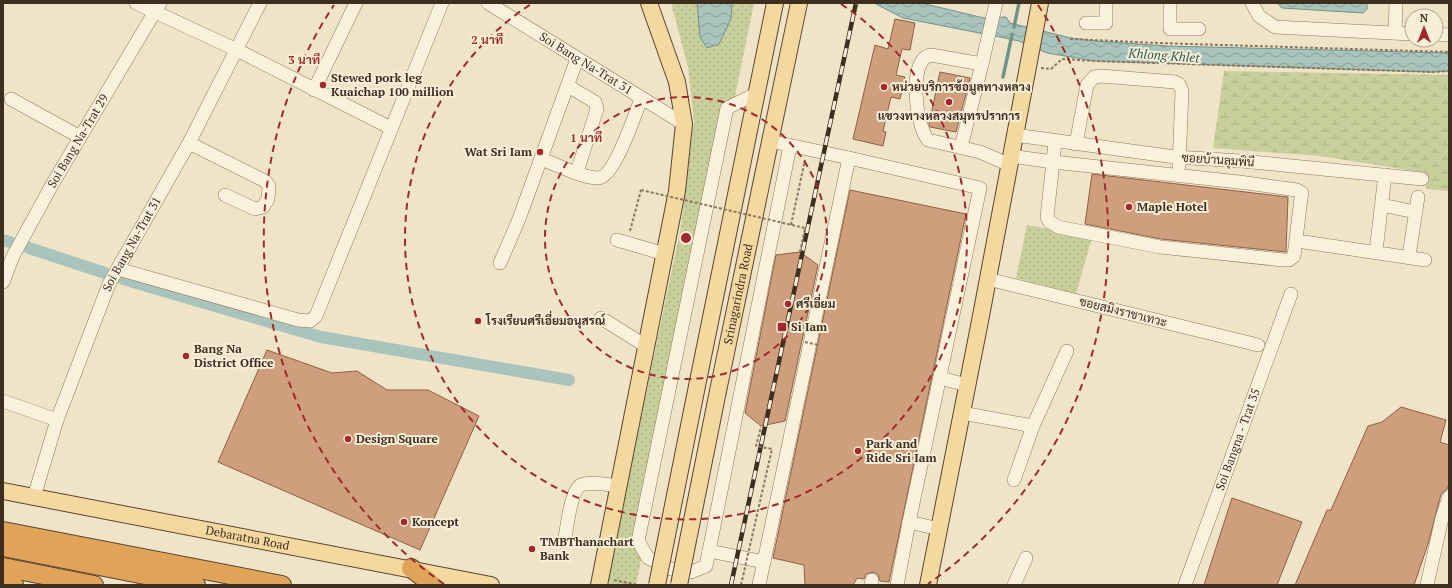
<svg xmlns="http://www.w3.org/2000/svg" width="1452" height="588" font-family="'PT Serif',Sarabun,serif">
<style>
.grass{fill:url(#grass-dots)}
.wetland{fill:url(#wetland-marsh)}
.water{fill:url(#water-waves);stroke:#6f938a}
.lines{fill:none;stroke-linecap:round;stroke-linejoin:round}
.stream{stroke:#6f938a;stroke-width:3.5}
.canal{stroke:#a9c4bc;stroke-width:12}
.building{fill:#cf9f7d;stroke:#8d5f41}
.minor-casing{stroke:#8d765c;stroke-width:14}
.major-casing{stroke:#5b4430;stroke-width:18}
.highway-casing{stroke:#5b4430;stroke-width:20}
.path{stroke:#8d765c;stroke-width:2;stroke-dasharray:3 2;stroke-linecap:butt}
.minor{stroke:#faf1dc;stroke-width:13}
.major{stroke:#f3d9a0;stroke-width:16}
.highway{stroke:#e0a458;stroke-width:18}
.rail-casing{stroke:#3d2e20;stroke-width:4.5}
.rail{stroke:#f7eed8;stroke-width:3;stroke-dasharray:9;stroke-linecap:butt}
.major-bridge-casing{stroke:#5b4430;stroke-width:18;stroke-linecap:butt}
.path-bridge{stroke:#8d765c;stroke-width:2;stroke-dasharray:3 2;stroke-linecap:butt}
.major-bridge{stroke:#f3d9a0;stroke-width:16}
.ring{fill:none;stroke:#9e2a2b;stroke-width:2;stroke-dasharray:7 5}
.poi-dot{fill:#9e2a2b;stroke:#f7eed8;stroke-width:1.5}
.labels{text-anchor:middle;stroke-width:4;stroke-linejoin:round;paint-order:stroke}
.street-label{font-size:12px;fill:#3d2e20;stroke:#f7eed8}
.poi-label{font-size:12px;font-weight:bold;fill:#3d2e20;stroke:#f7eed8;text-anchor:start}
.water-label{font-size:13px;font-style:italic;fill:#2f5d5a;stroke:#f7eed8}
.centre{fill:#9e2a2b;stroke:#f7eed8;stroke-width:2}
.ring-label{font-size:12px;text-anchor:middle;font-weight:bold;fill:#9e2a2b;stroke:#f7eed8;stroke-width:4;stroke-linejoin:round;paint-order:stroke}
</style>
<defs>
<pattern id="grass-dots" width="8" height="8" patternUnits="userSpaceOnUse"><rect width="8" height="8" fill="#c9cf9b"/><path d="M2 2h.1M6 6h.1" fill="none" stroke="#aeb285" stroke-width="1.8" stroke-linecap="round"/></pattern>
<pattern id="wetland-marsh" width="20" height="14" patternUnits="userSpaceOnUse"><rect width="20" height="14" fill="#c9cf9b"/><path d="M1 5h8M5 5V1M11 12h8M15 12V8" fill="none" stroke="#aeb285"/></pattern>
<pattern id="water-waves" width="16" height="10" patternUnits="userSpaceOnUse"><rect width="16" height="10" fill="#a9c4bc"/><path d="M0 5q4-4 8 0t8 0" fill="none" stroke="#8ba098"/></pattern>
</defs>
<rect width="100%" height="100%" fill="#f0e4c8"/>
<g class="grass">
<path d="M671,3h83l-118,582h-26l-3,-7 10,-44 64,-308 13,-105 -6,-54z"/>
<path d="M1027,225l65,12 -16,57 -60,-16z"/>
</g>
<path class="wetland" d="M1224,71l225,4v116l-23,-2 1,-16 -107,-17 -107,-8z"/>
<g class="water">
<path d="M697,3h35l-1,16 -12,25 -12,4 -7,-11z"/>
<path d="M874,3h47l63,15 22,-1 4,6 61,15 25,3 71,5 282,7v18l-17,1 -337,-11 -48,-8 -28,-12 -14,-3 -102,-20z"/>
<path d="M1277,3h90v6l-4,4 -81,-5z"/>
</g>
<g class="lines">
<g class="stream">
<path d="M1014,27l5,-24"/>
<path d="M1003,77l9,-42"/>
</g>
<g class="canal">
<path d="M3,240l7,2"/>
<path d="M29,248l76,25"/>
<path d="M123,279l198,58 248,43"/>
</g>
</g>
<g class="building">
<path d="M895,19l20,4 -5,27 -8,-1 -6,26 9,2 -5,22 -9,-2 -8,34 3,1 -3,14 -30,-7 22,-94 13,4z"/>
<path d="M940,72l30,6 -14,54 -26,-5 -1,-3z"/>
<path d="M1092,174l196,23 -2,55 -125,-13 -76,-15z"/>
<path d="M850,190l116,24 -77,368 -9,-1 -2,-7 -5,-2 -7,2 -2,5 -7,-1 -4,7h-48l-1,-20 -31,-7z"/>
<path d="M800,252l18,13 -33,156 -24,5 -16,-13 31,-158z"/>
<path d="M267,350l65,23 25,-2 30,19h41l51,26 -59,134 -202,-88z"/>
<path d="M1401,407l45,13 -6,22 9,3v39l-2,5 -6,5 -13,50 -14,41h-119l32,-75h4l37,-84 14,-4z"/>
<path d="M1232,498l70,24 -25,63h-73z"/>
</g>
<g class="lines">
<g class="minor-casing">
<g id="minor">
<path d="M136,3l101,47 154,78"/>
<path id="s1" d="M488,3l196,121"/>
<path d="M1170,3v26h29"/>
<path d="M1252,3l7,13 16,11 137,7"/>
<path d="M1086,23h20v-20"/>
<path d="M1395,33l1,-30"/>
<path d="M1436,34l13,1"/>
<path d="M982,64l14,-61"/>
<path d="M568,86l27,16 2,7 -20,63"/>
<path d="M314,90l42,-87"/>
<path d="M756,94l-29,14 -89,433 10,17 23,11 20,3 15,-6 84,-420"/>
<path d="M11,99l69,38"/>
<path d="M1015,135l160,22 67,4 180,18"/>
<path d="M189,143l76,38 4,5 -1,13 -5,8 -8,2 -30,-14"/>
<path d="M1076,144l11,-59 7,-8 7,-1 74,6 4,2 3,7 -3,75"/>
<path d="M961,147l21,-83 -51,-9c-24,4 -15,71 -3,85l52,12 30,13"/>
<path d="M1011,156l42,6 2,-21"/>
<path d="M849,158l131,30 -71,334"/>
<path d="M541,159c15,5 43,20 58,19 16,-2 36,-64 42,-79"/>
<path d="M1053,162l186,20 58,8 5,3 -1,5 -7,58 -5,4h-6l-123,-13 -102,-20 -9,-6 -2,-4z"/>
<path d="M1382,205l33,7"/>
<path d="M617,240l48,14"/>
<path d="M1304,242l121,18"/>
<path d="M1376,251l9,-76"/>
<path d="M1409,256l9,-59"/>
<path d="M500,263l19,-44 58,-160"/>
<path d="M118,269l180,51 12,1 6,-5 126,-313"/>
<path d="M988,279l270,66"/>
<path id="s2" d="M3,282l10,-26 40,-73 107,-180"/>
<path d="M601,318l45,28"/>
<path d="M940,378l27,7"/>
<path d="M3,401l54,19"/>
<path d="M962,413l71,13 -19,54"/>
<path d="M1033,426l34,-75"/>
<path id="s3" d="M34,497l23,-77 52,-136 80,-141 71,-140"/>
<path d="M565,538c2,-12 6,-48 16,-53 10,-4 27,0 38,1"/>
<path d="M709,551l55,11"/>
<path d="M759,585l90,-427 -79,-17"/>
<path d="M871,585l1,-5"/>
<path d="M897,585l12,-63 30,7"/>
<path d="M1014,585l12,-27"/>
<path id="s4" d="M1185,585l106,-291"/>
<path d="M1427,585l15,-67 7,-21"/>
</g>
</g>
<g class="major-casing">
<g id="major">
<path d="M697,386l78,-383"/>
<path id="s5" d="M718,391l81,-388"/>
<path id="s6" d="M3,491l488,94"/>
<path d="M599,585l78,-394 7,-67 -7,-42 -28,-79"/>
<path d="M928,585l52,-264 60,-318"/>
</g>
</g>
<g class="highway-casing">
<g id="highway">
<path d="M3,531l279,54"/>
<path d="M3,547l193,38"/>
<path d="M3,567l91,18"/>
<path d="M411,568l22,17"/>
<path d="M3,583l11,2"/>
</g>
</g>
<g class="path">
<path d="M1070,39l88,4 291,9"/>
<path d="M1041,68l10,1 11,-10 33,2 337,11 17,-1"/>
<path d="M791,225l14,-65"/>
<path d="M630,231l11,-41"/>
<path d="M614,580l24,5"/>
</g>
<use href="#minor" class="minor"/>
<use href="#major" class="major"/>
<use href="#highway" class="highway"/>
<g class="rail-casing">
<path id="rail" d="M731,585l125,-582"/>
</g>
<use href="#rail" class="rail"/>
<g class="major-bridge-casing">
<g id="major-bridge">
<path d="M657,585l40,-199"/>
<path d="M679,585l39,-194"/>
</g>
</g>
<g class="path-bridge">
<path d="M641,190l164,38 -5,24"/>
<path d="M805,342l13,3"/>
<path d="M741,585l31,-136 -16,-3 5,-19"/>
</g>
<use href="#major-bridge" class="major-bridge"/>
</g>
<g class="ring">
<circle cx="686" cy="238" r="141"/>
<path d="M841 4A281 281 0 1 1 531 4"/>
<path d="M444 584A422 422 0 0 1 334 5M1038 5A422 422 0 0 1 928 584"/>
</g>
<g class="poi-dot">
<circle cx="323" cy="85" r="4"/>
<circle cx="884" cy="87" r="4"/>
<circle cx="949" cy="102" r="4"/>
<circle cx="540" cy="152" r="4"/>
<circle cx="1129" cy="207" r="4"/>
<circle cx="788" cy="304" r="4"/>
<circle cx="478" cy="321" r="4"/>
<rect x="777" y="322" width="10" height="10" rx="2"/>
<circle cx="186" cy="356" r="4"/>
<circle cx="348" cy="439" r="4"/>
<circle cx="858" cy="451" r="4"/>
<circle cx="404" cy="522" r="4"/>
<circle cx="532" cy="549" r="4"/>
</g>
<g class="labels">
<g class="street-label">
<text dy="4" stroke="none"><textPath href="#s1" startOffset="115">Soi Bang Na-Trat 31</textPath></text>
<text dy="4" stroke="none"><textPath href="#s2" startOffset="160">Soi Bang Na-Trat 29</textPath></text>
<text transform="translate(1218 160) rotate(4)" y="4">ซอยบ้านลุมพินี</text>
<text dy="4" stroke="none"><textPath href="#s3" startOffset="272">Soi Bang Na-Trat 31</textPath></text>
<text dy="4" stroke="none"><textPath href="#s5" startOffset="99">Srinagarindra Road</textPath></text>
<text transform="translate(1123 312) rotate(14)" y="4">ซอยสมิงราชาเทวะ</text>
<text dy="4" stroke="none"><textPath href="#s4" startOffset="155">Soi Bangna - Trat 35</textPath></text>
<text dy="4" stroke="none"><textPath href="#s6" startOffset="249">Debaratna Road</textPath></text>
</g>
<g class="poi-label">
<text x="331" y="82">Stewed pork leg<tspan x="331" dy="14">Kuaichap 100 million</tspan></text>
<text x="892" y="91">หน่วยบริการข้อมูลทางหลวง</text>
<text x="949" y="120" text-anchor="middle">แขวงทางหลวงสมุทรปราการ</text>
<text x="532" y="156" text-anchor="end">Wat Sri Iam</text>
<text x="1137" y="211">Maple Hotel</text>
<text x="796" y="308">ศรีเอี่ยม</text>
<text x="486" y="325">โรงเรียนศรีเอี่ยมอนุสรณ์</text>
<text x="791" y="331">Si Iam</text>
<text x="194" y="353">Bang Na<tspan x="194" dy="14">District Office</tspan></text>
<text x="356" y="443">Design Square</text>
<text x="866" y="448">Park and<tspan x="866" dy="14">Ride Sri Iam</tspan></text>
<text x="412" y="526">Koncept</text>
<text x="540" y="546">TMBThanachart<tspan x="540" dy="14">Bank</tspan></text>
</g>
<g class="water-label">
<text transform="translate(1164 55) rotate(4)" y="5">Khlong Khlet</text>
</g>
</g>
<circle cx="686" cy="238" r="6" class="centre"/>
<g class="ring-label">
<text x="487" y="44">2 นาที</text>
<text x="304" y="64">3 นาที</text>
<text x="586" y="142">1 นาที</text>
</g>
<rect width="1452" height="588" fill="none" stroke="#3d2e20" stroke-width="8"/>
<g transform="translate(1424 28)"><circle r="19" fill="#f7eed8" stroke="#ada18e"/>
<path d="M0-3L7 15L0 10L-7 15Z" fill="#9e2a2b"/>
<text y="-6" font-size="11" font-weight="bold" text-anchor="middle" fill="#3d2e20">N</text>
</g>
</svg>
